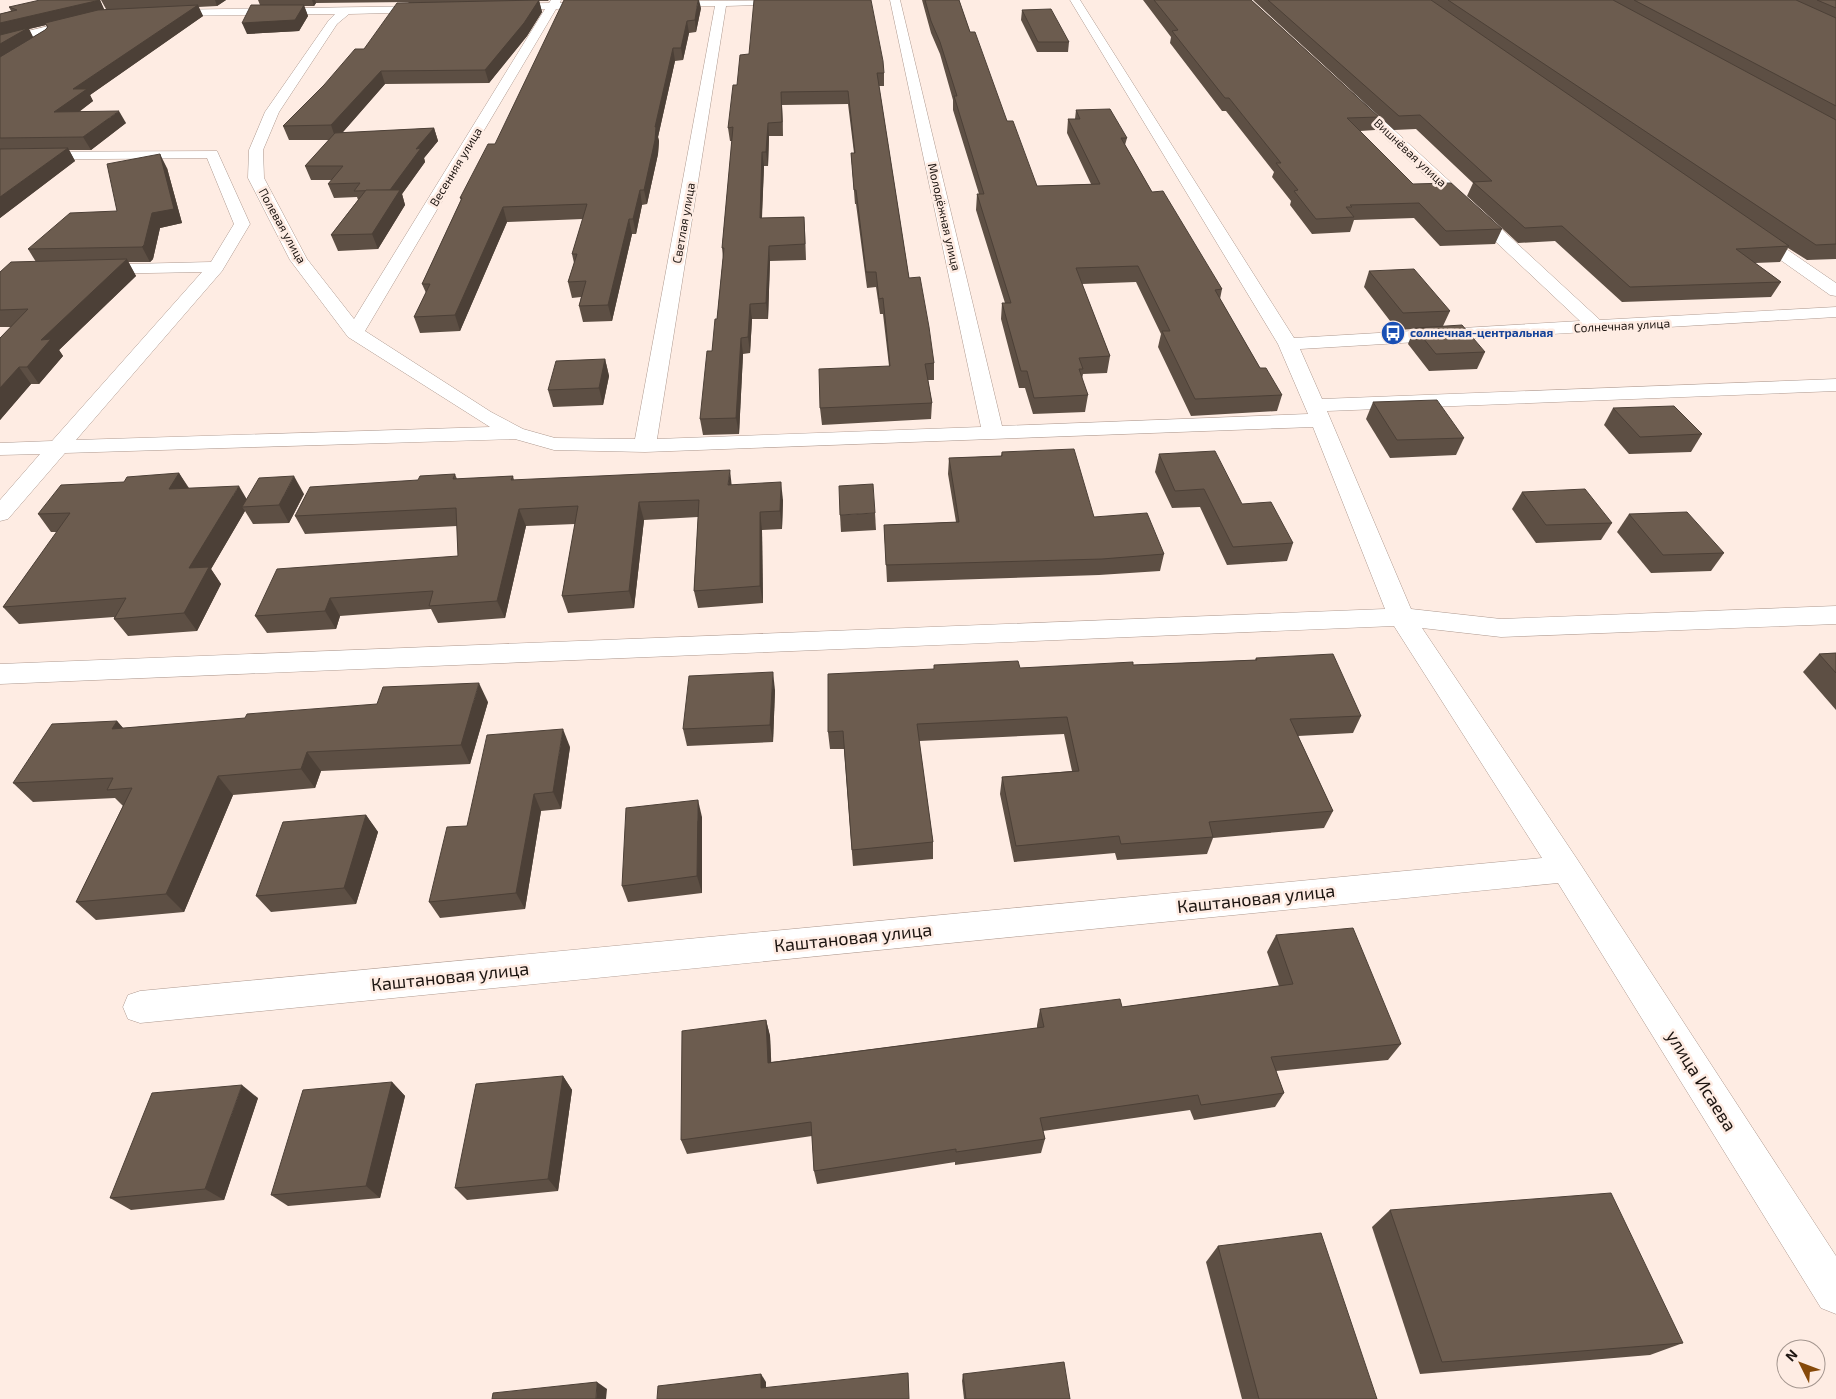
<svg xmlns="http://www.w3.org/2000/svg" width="1836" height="1399" font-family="'Exo 2',sans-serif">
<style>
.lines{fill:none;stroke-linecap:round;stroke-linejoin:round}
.minor-casing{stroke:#ae998f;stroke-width:1}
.minor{fill:#fff;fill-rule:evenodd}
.wall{fill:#5d4f44;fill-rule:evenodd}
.shaded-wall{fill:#4c4037}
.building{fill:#6c5c4f;stroke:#4c4037}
.labels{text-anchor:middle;stroke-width:5;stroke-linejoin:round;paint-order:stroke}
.far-street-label{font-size:12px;fill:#1d1511;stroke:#feece3}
.far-transit-label{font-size:12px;font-weight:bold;fill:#164399;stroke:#feece3;text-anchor:start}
.near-street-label{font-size:18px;fill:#1d1511;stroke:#feece3}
</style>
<rect width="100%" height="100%" fill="#feece3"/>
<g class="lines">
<g class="minor-casing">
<g id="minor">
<path d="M551,0h10l-1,3 38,-1 5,3 -5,3 -42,1 -191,322 126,81 32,17 32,9 80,1 80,-433h-56l-1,-2 1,-2 4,-1 166,-1 -5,3 -98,3 -69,433 324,-12 -91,-427h10l102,426 306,-12 -30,-70 -208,-344h10l214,338 286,-17 -235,-221 -2,-3 7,-4 5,1 245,226 236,-13v10l-536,32 22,50 514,-20v12l-509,20 84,198 90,10 335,-13v18l-335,13 -79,-9 155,231 259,397v58l-15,-6 -263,-425 -1418,140 -12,-4 -5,-12 5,-12 12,-4 1402,-133 -148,-232 -1394,58v-20l1385,-55 -72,-182 -668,25 -91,-2 -39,-11 -450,14 -57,66 -8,2v-21l40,-46 -40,1v-12l52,-2 150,-169 -107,2 -6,-1 -3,-4 3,-4 122,-3 23,-38 -27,-66 -207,2v-8l217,-1 33,73 -28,47 -146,169 414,-13 -142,-90 -58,-77 -42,-82 1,-28 16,-38 64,-92 6,-6 -172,2 -6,-3 6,-3 267,-4 6,3 -6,3 -81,2 -12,10 -58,88 -16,38 1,28 43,81 47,60 191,-310 -42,1 -5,-3 5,-3 46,-1z"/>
<path d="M81,18l4,1 2,2 -2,2 -85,23v-8z"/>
<path d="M1754,229l6,2 76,52v13l-6,-1 -82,-58 -2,-3 2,-3z"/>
</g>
</g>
<use href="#minor" class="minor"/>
</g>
<g class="wall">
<path d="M100,0l4,10 2,-1 -5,-9h125l-9,6 -19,1 5,9 -113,79 3,6 -14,11 47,11 -35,27h-22l6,11 -75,57v-204l11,-3 -2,-4zM46,25l1,2 -2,3 -12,7 -4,-8z"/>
<path d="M258,0h291l-1,1h-9l3,11 -15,24 -38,47 -104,1 -43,49 92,-5 4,13 -14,17 1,4 -23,32 3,11 -27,44 -40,2 -7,-16 27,-35 -1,-3 -23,1 -6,-14 4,-4h-21l-6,-14 24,-26h-40l-6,-14 81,-77 45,-47 -93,1 -2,3h-10l4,10 -9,15 -52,3 13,-29z"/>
<path d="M922,0h37l11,32 37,89 30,65 54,-2 -24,-51 1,-14h7l1,-9 51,28 -2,7 27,47 70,97 -2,10 40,69 22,27 -5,16 -86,5 -33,-69 3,-13 -25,-52 -54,2 28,72 -3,17 -24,1 -1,5 6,16 -3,17 -52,2 -8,-26h-6l-18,-69 1,-16h3l-29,-93 1,-16h2l-26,-84v-10l-13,-46 -9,-21z"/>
<path d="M1143,0h108l128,117 -4,13 -15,1 53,53 89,45 -7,15 -55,2 -26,-28 -60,2 -4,12 -38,2 -22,-29 1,-4 -19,-24 2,-5 -48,-61h-4l-52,-68 1,-6z"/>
<path d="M1253,0h583v259l-29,1 -19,-12 -8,14 -25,1 26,19 -10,15 -149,5 -67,-61 -37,2 -51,-47 6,-13 -57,-54 -22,1z"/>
<path d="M701,8l-5,24 -7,1 -6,27 -8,1 -17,76 1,4 -1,13 -11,50 -5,1 -6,29h-4l-20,87 -29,1 -4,-16 2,-9 -9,1 -4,-16 6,-19 -2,-9 11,-35 -76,3 -47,109 -40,2 -6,-16 12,-24 -4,-9 39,-84 -1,-2 35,-54z"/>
<path d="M1022,10l47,32 -1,10h-31l-16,-32z"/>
<path d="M749,54l135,19v13h-5l30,192 25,85v17h-6l4,23 -1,16 -109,6 -2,-17 69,-42 -6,-52h-3l-4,-27 -9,1 -11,-84h-1l-4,-51h3l-6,-49 -66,1 1,31h-14l-1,30h-4l-2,52 42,-1 1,14 1,29 -36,1 -2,58h-16l-2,34 -7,1 -4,80 -36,1 -3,-16 12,-68 5,-32 6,-61 -1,-10 10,-107h-2l-2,-13 9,-43z"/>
<path d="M167,168l15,55 -22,5 -7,31 -3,3h-22l8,14 -77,74 4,6 -24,28h-8l-31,36v-82l11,-11h-11v-55l36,-10 -8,-13 89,-38z"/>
<path d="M1369,271l81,40 -7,15 42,26 -8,17 -48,2 -21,-27 6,-15 -17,1 -33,-43z"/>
<path d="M605,359l4,17 -6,29 -50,2 -5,-17z"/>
<path d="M1373,402l91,36 -8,17 -66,3 -24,-39z"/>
<path d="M1613,408l89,26 -11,18 -62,2 -25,-29z"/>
<path d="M1002,452l92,65 70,37 -4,17 -61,4 -212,7 -3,-57 72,-3 -8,-48 1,-16 52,-2z"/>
<path d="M1159,454l134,89 -6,18 -60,4 -27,-58 -28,1 -17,-36z"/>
<path d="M179,473l10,15 58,11 57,-5 -15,29 -36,1 -8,-13 -34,58 10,15 -24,47 -69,5 -14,-17v-2l-95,7 -16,-17 54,-75h-6l-13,-18 86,-32z"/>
<path d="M455,474l2,5 56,-3 1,4 218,5 51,15 -1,29 -20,1 1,73 -65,5 -4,-17 4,-74 -54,3 -10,88 -66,5 -6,-17 13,-72 -49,2 -21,92 -67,5 -7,-14 -91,7 -4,13 -69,4 -12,-17 203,-60 -1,-30 -152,8 -10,-18 123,-36z"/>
<path d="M1522,492l90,31 -11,17 -65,3 -24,-34z"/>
<path d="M875,513l1,17 -35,2 -1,-17z"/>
<path d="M1629,514l95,39 -13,18 -60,2 -34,-41z"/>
<path d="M1836,653v57l-33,-38 16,-18z"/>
<path d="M1256,658l105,58 -8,17 -55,3 35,75 -9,17 -111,10 -6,16 -90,6 -2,-7 -101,9 -14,-68 2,-17 70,-6 -8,-37 -145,7 14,101v17l-80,7 -9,-117h-14l-2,-17 106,-63v-4l86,3 113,-3 122,-5z"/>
<path d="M775,690l-2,52 -86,4 -4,-17z"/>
<path d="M488,702l-18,62 -149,7 -6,17 -82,7 -49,117 -88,8 -20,-18 47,-96 -8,-8 -82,4 -20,-19 104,-62 6,7z"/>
<path d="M570,747l-9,62 -20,2 -16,98 -85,9 -11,-16 38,-76z"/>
<path d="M366,815l12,17 -22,72 -85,8 -15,-16z"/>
<path d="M702,817v76l-74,9 -6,-16z"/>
<path d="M1276,935l125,109 -13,16 -112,11 8,22 -9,14 -81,13 -4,-10 -147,21 2,8 -4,14 -86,12v-3l-138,22 -3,-13 -2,-35 -125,18 -6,-14 85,-120 4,16 1,26 266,-34v-3l3,-16 82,-2 157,-21 -12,-34z"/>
<path d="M563,1076l9,14 -14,101 -91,9 -12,-12z"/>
<path d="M392,1082l13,14 -25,102 -92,8 -17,-11z"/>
<path d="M258,1098l-34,102 -93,10 -21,-12z"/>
<path d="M1390,1210l293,133 -33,12 -230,19 -48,-147z"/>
<path d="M1218,1246l159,153h-135l-36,-137z"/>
<path d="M963,1374l107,25h-106l-2,-18z"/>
</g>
<g class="shaded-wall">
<path d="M100,0l5,11 -76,18 5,10 -34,21v-37z"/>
<path d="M215,0h11l-9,6z"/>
<path d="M312,0h3l1,3 -2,3z"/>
<path d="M539,0l3,12 -15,24 -38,47 -4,-13z"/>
<path d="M698,0h1l2,8 -5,24 -1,-12z"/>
<path d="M198,5l5,11 -113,79 3,6 -32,24 -7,-13 19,-23z"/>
<path d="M304,5l4,11 -9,15 -52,3 -5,-11z"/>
<path d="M687,21l2,12 -6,27 -2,-12z"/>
<path d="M673,48l2,13 -17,76 1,4 -1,13 -11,50 -3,-14 11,-63z"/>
<path d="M381,71l4,13 -49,56 -5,-15z"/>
<path d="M781,92l1,13 1,31 -1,-14z"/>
<path d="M119,111l7,12 -35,27 -8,-13z"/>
<path d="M768,123l1,13 -1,30 -2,-14z"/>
<path d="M434,128l4,13 -14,17 1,4 -23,32 3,11 -27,44 -6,-15 18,-44 26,-41z"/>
<path d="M68,148l7,13 -75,57v-21z"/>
<path d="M762,152l2,14 -3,67 -1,-15z"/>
<path d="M160,154l7,14 15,55 -22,5 -7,31 -3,3 -8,-15z"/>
<path d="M640,190l2,15 -6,29 -3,-15z"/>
<path d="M503,207l4,15 -47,109 -5,-16z"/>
<path d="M629,219l3,15 -20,87 -4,-16z"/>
<path d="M769,246l1,15 -2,58 -2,-16z"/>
<path d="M127,259l9,17 -77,74 4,6 -24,28 -12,-17 14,-27z"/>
<path d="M750,304l2,15 -2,34 -2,-16z"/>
<path d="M741,338l2,16 -4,80 -3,-16z"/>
<path d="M605,359l4,17 -6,29 -4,-17z"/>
<path d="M19,367l12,17 -31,36v-32z"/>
<path d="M730,470l2,18 -4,-3z"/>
<path d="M179,473l11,18 -21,-2z"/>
<path d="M294,476l10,18 -15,29 -10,-18z"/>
<path d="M781,482l2,18 -1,29 -2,-18z"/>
<path d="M239,486l10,17 -7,4 3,4 -34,58 10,15 -24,47 -13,-18 5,-45z"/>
<path d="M639,502l5,18 -10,88 -5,-17z"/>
<path d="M519,509l7,17 -21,92 -8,-17z"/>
<path d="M760,512l2,18 1,73 -3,-17z"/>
<path d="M330,598l10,18 -4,13 -11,-18z"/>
<path d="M773,672l2,18 -2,52 -3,-17z"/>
<path d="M479,683l9,19 -18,62 -9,-19z"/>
<path d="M117,721l17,20 -22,-12z"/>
<path d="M563,729l7,18 -9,62 -8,-17z"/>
<path d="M307,752l14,19 -6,17 -14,-19z"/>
<path d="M218,776l15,19 -49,117 -18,-18z"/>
<path d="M534,794l7,17 -16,98 -9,-16z"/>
<path d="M698,800l4,17v76l-5,-17z"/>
<path d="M366,815l12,17 -22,72 -12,-16z"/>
<path d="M766,1020l4,16 2,42 -4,-15z"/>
<path d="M563,1076l9,14 -14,101 -10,-12z"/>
<path d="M392,1082l13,14 -25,102 -14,-12z"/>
<path d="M242,1085l16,13 -34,102 -19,-11z"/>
<path d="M761,1374l5,8v14l-5,-8z"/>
<path d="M597,1382l10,7 -1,10h-10z"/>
</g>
<g class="building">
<path d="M40,0h60l-100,23v-9l17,-4 -8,-3z"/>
<path d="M539,0l-15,23 -39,47 -104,1 -50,54 -48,1 41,-41 31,-36h9l33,-46z"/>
<path d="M564,0h134l-3,20 -8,1 -6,27h-8l-18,79h1l-1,13 -11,50h-4l-7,29h-4l-21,86 -29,1 7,-25 -18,1 9,-28h-5l15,-50 -84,3 -48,108 -41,2 16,-33h-8l40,-86h-2l28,-54h7z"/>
<path d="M754,0h117l12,61 1,12h-7l32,205 11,-1 9,50 5,36 -9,1 7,39 -112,5 -1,-39 71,-3 -7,-68 -4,1 -3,-27h-10l-10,-82h-2l-3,-37h4l-7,-62 -67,1 1,30 -14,1 -2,29h-4l-2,66 44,-1 1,27 -36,2 -3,57 -16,1 -2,33 -7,1 -5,80 -36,1 7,-68h5l3,-32h2l7,-71h-2l11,-121 -5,1 5,-43h4l3,-30 9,-1z"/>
<path d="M925,0h34l11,32h5l32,89h6l24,65 63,-2 -32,-65h12l-4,-9 34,-1 17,29h-6l31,54 11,-1 59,98 -7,1 45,78h6l16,27 -87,4 -33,-68h8l-32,-65 -62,2 34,88 -31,2 4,11h-4l9,26 -54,3 -7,-27h-6l-19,-68h9l-34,-109h7l-30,-98h3l-17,-54 -9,-21z"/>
<path d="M1154,0h97l128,117 -32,1 66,66 38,-1 51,46 -56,2 -27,-28 -69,2 2,2h-6l8,10 -38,2 -22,-28 4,-1 -22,-27h5l-52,-65h-4l-53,-67 6,-1z"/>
<path d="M1268,0h163l358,246 -53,3 45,33 -151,5 -68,-61 -37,2 -52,-46 19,-1 -72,-66 -21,1z"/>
<path d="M1448,0h165l223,120v124l-20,1z"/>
<path d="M1634,0h162l40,18v88z"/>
<path d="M1817,0h19v8z"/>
<path d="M198,5l-125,84h14l-33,23 65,-1 -36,26 -83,1v-81l45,-27 3,-3 -3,-4 53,-13z"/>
<path d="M251,5h53l-9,15 -53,3z"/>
<path d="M1051,9l18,33h-31l-16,-32z"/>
<path d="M28,28l-28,16v-9z"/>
<path d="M434,128l-18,21 5,-1 -31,42 -36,1 6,-8 -32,1 15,-18h-38l30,-33z"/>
<path d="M68,148l-68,49v-48z"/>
<path d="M160,154l14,55 -22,4 -8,32 -2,2 -114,2 42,-36 47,-2 -10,-47z"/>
<path d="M366,190h34l-28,44 -41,1z"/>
<path d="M127,259l-86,81 10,-1 -24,28h-8l-19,21v-50l28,-29 -28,1v-38l11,-10z"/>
<path d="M1414,269l36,42 -47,2 -34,-42z"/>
<path d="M1462,325l23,27 -49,2 -21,-26z"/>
<path d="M605,359l-6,29 -51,2 8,-29z"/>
<path d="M1437,400l27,38 -67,2 -24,-38z"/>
<path d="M1674,406l28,28 -62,3 -27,-29z"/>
<path d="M1074,449l20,68 53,-4 17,41 -62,5 -216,6 -2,-40 75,-3 -10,-64 53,-2v-4z"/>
<path d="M1215,451l27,53 29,-2 22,41 -60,4 -29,-58 -29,2 -16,-37z"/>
<path d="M730,470l-2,15 53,-3 -1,29 -20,1v74l-66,5 5,-91 -60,2 -10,89 -67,5 16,-90 -59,3 -22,92 -68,5 4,-15 -103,7 -5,13 -70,5 22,-47 181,-13 -2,-48 -161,8 15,-29 108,-7 2,-4 35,-2 -2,5 60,-3 -2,4z"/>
<path d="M179,473l-10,16 70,-3 -50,82 20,-1 -25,46 -70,6 12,-21 -123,9 67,-94 -32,1 23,-29 63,-3 3,-5z"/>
<path d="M294,476l-15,29 -37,2 17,-29z"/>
<path d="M873,484l2,29 -35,2 -1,-29z"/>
<path d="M1585,489l27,34 -66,2 -24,-33z"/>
<path d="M1687,512l37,41 -61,2 -34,-41z"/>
<path d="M1836,653v20l-17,-19z"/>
<path d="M1333,654l28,62 -71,3 43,92 -124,11 4,15 -92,7 -2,-8 -103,10 -14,-69 77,-6 -12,-54 -150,7 16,118 -81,8 -9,-119 -15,1v-58l106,-5v-4l84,-4 2,7 113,-6v3l124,-5 -1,-2z"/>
<path d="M773,672l-3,53 -87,4 6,-53z"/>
<path d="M479,683l-18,62 -154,7 -6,17 -83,7 -52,118 -90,8 56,-114 -25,2 6,-12 -100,5 39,-59 65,-3 -5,8 133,-11 2,-4 130,-10 6,-17z"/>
<path d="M563,729l-10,63 -19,2 -18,99 -87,9 18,-75 20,-1 20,-91z"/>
<path d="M698,800l-1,76 -75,10 4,-78z"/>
<path d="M366,815l-22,73 -88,8 27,-74z"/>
<path d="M1353,928l48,116 -130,13 13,36 -83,12 -3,-10 -158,23 5,21 -89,13v-3l-142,22 -3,-49 -130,18 1,-109 84,-11 2,43 276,-36 -4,-18 80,-10 2,8 171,-23 -17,-49z"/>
<path d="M563,1076l-15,103 -93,9 21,-104z"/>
<path d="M392,1082l-26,104 -95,9 32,-105z"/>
<path d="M242,1085l-37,104 -95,9 42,-105z"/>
<path d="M1611,1193l72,150 -241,19 -52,-152z"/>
<path d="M1321,1233l56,166h-118l-41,-153z"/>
<path d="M1064,1362l6,37h-104l-3,-25z"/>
<path d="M908,1373l1,26h-252l1,-13 103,-12v14z"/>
<path d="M597,1382l-1,17h-104l1,-6z"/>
</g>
<defs>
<g id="bus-disc" transform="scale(1.25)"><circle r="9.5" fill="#1a4fb4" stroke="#feece3"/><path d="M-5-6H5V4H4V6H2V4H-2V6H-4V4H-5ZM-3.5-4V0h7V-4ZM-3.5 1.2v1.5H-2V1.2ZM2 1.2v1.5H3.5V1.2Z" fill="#fff"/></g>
</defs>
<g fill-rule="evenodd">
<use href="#bus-disc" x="1393" y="333"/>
</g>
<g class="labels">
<g class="far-street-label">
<text transform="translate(1410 153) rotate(43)" y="4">Вишнёвая улица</text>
<text transform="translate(456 167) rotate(-59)" y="4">Весенняя улица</text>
<text transform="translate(944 217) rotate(77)" y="4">Молодёжная улица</text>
<text transform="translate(684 223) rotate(-80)" y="4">Светлая улица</text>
<text transform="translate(282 226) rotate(61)" y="4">Полевая улица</text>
<text transform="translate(1622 326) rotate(-3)" y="4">Солнечная улица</text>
</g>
<g class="far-transit-label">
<text x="1410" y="337">солнечная-центральная</text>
</g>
<g class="near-street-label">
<text transform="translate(1256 899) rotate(-6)" y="6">Каштановая улица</text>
<text transform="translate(853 938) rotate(-6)" y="6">Каштановая улица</text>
<text transform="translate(450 977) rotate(-6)" y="6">Каштановая улица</text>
<text transform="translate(1701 1081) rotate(58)" y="6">улица Исаева</text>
</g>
</g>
<g transform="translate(1801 1364) rotate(312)"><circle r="24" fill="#feece3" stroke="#a4968f"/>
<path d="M0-4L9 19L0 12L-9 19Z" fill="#864909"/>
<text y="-8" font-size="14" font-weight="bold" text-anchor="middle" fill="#1d1511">N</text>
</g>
</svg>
